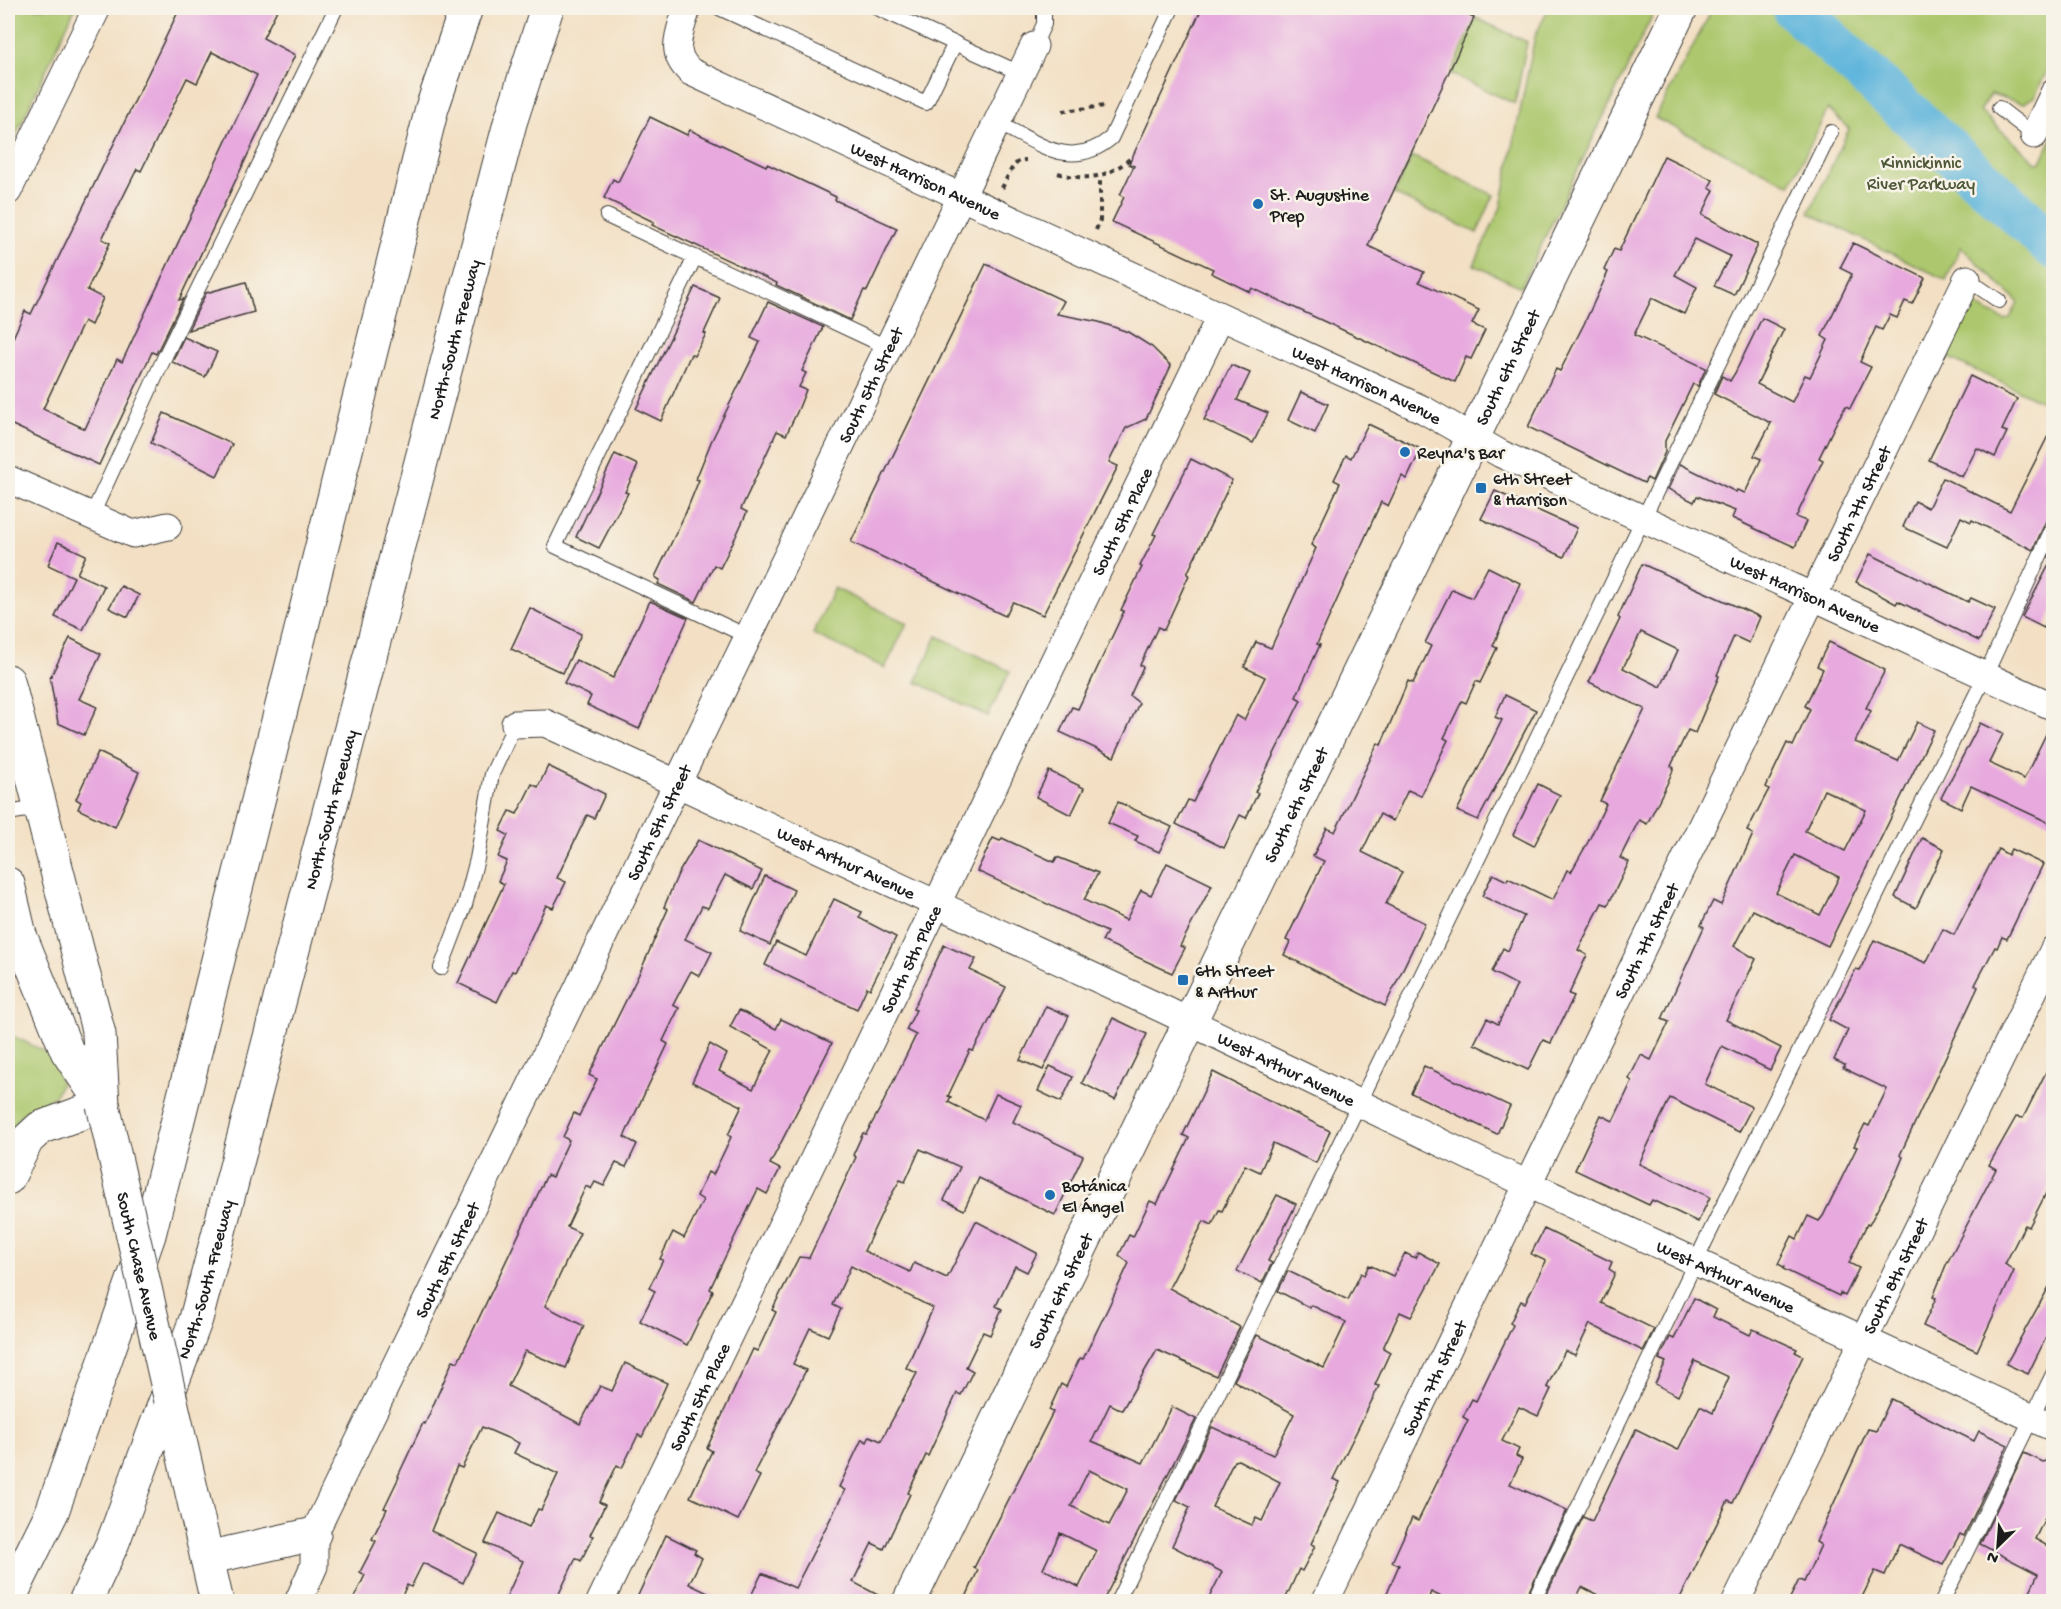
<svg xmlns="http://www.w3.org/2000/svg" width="2061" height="1609" font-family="'Gochi Hand',sans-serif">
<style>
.green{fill:#acc76d;stroke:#647244;stroke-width:1.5}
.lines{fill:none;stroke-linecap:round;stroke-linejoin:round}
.river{stroke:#60b6dc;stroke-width:45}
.building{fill:#e7a9de;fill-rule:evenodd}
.lane-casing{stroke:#3c3935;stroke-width:16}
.street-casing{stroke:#3c3935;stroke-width:29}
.secondary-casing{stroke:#3c3935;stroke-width:35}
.primary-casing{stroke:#3c3935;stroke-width:35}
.highway-casing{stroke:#3c3935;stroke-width:35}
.path{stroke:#3c3935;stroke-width:4;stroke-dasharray:4.5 4.5;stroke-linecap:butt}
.lane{stroke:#fff;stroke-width:14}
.street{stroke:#fff;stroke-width:27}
.secondary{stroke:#fff;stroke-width:33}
.primary{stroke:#fff;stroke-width:33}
.highway{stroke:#fff;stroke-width:33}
.primary-bridge-casing{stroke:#3c3935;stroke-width:35;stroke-linecap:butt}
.primary-bridge{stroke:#fff;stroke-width:33}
.poi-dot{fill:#1f6fb2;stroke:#f7f3e8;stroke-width:2}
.labels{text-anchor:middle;stroke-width:5;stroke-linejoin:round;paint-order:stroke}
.park-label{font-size:18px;fill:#4e5838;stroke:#f7f3e8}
.street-label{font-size:18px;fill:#1c1c1c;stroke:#f7f3e8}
.poi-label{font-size:18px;fill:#1c1c1c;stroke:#f7f3e8;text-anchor:start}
</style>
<rect width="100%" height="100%" fill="#f7f3e8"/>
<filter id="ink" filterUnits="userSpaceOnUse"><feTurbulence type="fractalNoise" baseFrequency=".0167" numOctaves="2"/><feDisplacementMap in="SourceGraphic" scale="12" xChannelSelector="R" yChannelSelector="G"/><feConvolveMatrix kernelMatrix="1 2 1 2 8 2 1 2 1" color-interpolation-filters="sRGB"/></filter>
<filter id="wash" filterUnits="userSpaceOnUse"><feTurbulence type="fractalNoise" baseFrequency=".008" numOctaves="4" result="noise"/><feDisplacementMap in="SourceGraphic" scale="24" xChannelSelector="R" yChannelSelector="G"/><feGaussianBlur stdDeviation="1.35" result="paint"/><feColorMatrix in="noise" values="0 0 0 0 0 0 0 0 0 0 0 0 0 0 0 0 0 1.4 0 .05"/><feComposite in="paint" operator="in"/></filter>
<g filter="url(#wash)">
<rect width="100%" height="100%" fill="#f3e0c4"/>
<g class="green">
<path d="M8,8h67l-67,144z"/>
<path d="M1549,8h107l-135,279 -47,-22 27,-58 34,-171z"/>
<path d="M1713,8h340v50l-18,38 -12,8 -32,-10 -11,17 57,52 4,-1 12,-26v271l-106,-50 24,-51 3,-2 31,16 5,-2 8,-16 -57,-55 -15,33 -137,-67 40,-84 -21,-20 -38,76 -135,-67z"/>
<path d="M1476,18l51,24 -12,62 -64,-30z"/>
<path d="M1412,156l82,39 -17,38 -83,-39z"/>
<path d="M834,588l73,35 -22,45 -72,-34z"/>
<path d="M937,636l73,35 -22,45 -72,-34z"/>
<path d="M8,1034l45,21 8,29 -7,13 -33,18 -13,19z"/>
</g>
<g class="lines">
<path class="river" d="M1794,8l260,239"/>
</g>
<g id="blocks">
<g class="building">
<path d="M180,8h98l-15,30 32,17 -116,245 4,-1 -27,55 -4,-2 -53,113 -91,-42v-74l17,-38 6,3zM212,52l45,23 -135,287 -5,-3 -32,70 -42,-20 41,-88 7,4 12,-27 -16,-8 23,-47 -8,-4 35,-70 4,2 46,-93 10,5z"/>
<path d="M1202,8h249l23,10 -106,228 56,26 -5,10 60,28 -7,14 13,6 -14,29 -5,-2 -11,25 -203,-94 -2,4 -39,-19 2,-4 -101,-47 12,-25 -4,-2 14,-29 -5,-2z"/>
<path d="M650,117l37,18 3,-5 76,36 1,-2 69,33 -1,3 62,28 -30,63 -3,-1 -14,30 -74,-35 1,-2 -125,-58 2,-3 -50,-24 9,-19 5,3z"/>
<path d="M1664,156l49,24 -4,7 5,3 -12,25 55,29v3l-23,48 -20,-9 16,-30 -35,-17 -20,36 22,12 -13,27 -32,-16 -18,37 72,33 -8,18 -5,-2 -28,57v11l-13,29 -5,-3 -3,5 -116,-56 28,-58 4,2 24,-47 24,-52 -4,-2 10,-21 5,2z"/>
<path d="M1853,243l72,35 -13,26 -7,-3 -8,17 -7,-3 -8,15 -6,-3 -16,35 11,5 -21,41 -4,-2 -8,13 -19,39 4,2 -27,57 10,4 -11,26 -63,-29 3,-7 -38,-15 -3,6 -26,-13 12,-25 56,28 1,-2 8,3 16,-34 -7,-3 17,-33 -57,-29 8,-18 8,5 5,-8 27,-55 22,11 -27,55 35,18 13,-27 5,2 18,-37 -6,-4 30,-62 -12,-6z"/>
<path d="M986,264l78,37 -7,13 42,8 29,10 24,15 19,19 -25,53 -20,9 -17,34 9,4 -75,149 -30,-13 -8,14 -154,-74z"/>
<path d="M246,282l8,30 -66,18 18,-37z"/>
<path d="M695,287l25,11 -16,35 2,1 -12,22 -3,-2 -30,67 -25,-12z"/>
<path d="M768,302l55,25 -21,44 4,2 -7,14 7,3 -8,20 -12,25 -9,-4 -36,78 6,3 -11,24 -16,32 -6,-3 -18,37 -38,-18 2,-4 -5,-3 31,-65 13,-32 -3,-1 15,-37 49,-100 -9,-4z"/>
<path d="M184,337l33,15 -12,25 -33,-15z"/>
<path d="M1231,365l19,8 -13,27 31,13 -15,30 -49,-23z"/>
<path d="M1970,376l47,23 -15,31 5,2 -12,25 -18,-9 -15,29 -33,-17z"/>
<path d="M1301,392l27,12 -13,29 -27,-13z"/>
<path d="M164,413l68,31 -15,32 -66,-33z"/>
<path d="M1368,424l53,25 -14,30 -5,-3 -14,30 -7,-4 -64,142 3,1 -24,52 5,3 -46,92 3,1 -12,25 -6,-3 -16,33 -48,-24 12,-24 5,2 43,-87 8,5 21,-43 -21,-10 12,-25 15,6 45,-100 -5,-3 29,-62 -6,-3 12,-25 5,3z"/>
<path d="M2054,424v92l-8,5 -13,29 -61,-30 -1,2 -10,-5 -14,30 -44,-20 12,-26 13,7 15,-30 67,33z"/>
<path d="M615,454l23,11 -13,27 3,1 -29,55 -23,-11z"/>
<path d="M1191,459l41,21 -45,94 2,1 -25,55 -6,-3 -18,38 3,2 -13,29 9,7 -25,54 -54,-25 12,-25 6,2 46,-98 -3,-1 21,-43 -2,-1 16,-31 -3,-1z"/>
<path d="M1495,491l82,37 -13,29 -83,-38z"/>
<path d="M58,542l28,13 -9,19 27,12 -21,44 -28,-13 19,-40 -26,-12z"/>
<path d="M2054,548v61l-10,19 -22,-11 30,-58 -3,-2z"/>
<path d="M1870,554l98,48 3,-4 24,11 -16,32 -81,-40 -2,3 -40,-22z"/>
<path d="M1642,564l118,53 -11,26 -15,-7 -17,39 2,1 -24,57 -7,-3 -17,36 3,2 -7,16 -20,40 -8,-4 -19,38 9,4 -21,43 -6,-2 -24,47 9,5 -18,39 5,2 -23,47 -8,-3 -15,30 -54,-26 13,-26 11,6 19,-39 -25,-13 11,-24 5,3 16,-35 -42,-20 11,-22 14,7 1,-3 45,22 14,-30 4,2 17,-30 18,-38 -6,-3 45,-92 -56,-27 31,-63 -2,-2zM1641,632l37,18 -17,37 -38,-19z"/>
<path d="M1488,567l32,16 -27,63 4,2 -17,35 -4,-2 -10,22 -4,-2 -18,37 4,2 -27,56 -13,-6 -15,31 -13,-7 -18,38 40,20 -16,32 39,19 -40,83 -101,-51 6,-13 -4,-2 38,-79 -11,-5 14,-28 8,4 43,-89 3,2 27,-64 5,2 18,-37 -6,-3 27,-54 20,9z"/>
<path d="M121,586l18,9 -11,22 -19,-9z"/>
<path d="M650,601l38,17 -49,111 -52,-24 4,-9 -27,-13 12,-23 37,18z"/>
<path d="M530,608l51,26 -18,39 -52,-24z"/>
<path d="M70,638l31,16 -22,45 18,8 -13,28 -26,-12 -8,-45z"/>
<path d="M1829,642l56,28 -19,38 5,3 -16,31 43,19 19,-39 17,8 -106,216 -75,-36 -19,36 22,13 -30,61 55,28 -11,22 -48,-24 -17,38 47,23 -13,25 -69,-34 -31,66 71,33 -12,25 -46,-22 -3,5 -74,-35 26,-55 12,6 19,-40 -3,-2 12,-24 10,5 18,-38 -7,-3 42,-92 -3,-2 12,-24 8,4 32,-71 -6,-3 22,-42 -3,-2 21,-44 6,3 17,-37 -5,-3 18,-37 -6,-3zM1824,790l42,20 -21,41 -40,-20zM1795,855l44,22 -19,38 -44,-22z"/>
<path d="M1505,695l31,15 -58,110 -21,-9 45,-91 -7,-3z"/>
<path d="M2052,722l2,103 -83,-39 -10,22 -20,-10 39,-75 23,11 -14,29 35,16z"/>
<path d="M98,752l41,20 -24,55 -37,-18 3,-7 -5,-3z"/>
<path d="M548,766l57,28 -11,24 -7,-3 -30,63 9,4 -13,26 -7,-3 -31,67 -3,-1 -15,31 -39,-19 46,-99 -6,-3 9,-20 -9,-4 10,-22 -8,-4 10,-20 7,3 15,-30 6,3z"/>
<path d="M1049,771l35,17 -13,27 -35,-18z"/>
<path d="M1538,784l22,11 -26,51 -21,-11z"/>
<path d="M1118,802l54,25 -13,25 -24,-11 3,-5 -30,-13z"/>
<path d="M993,838l7,3 2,-3 52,24 3,-5 41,16 -14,27 42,20 15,-30 10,5 16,-32 45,22 -32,61 5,2 -13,25 -70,-32 5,-9 -130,-61z"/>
<path d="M1922,838l22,11 -28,59 -21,-11z"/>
<path d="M698,840l64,31 -9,18 -28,-14 -17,33 -6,-2 -17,33 27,13 -12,24 -9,-5 -18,34 6,3 -16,33 5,3 -44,93 13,7 -11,23 -10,-4 -12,23 -9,-4 -4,7 -5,-3 -19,41 13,6 -35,73 39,20 -18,42 -41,-17 -17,35 72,38 20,-38 12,5 13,-28 42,20 -13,29 -12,25 -4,-2 -16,33 -5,-3 -18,37 6,3 -15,30 3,1 -12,25 -5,-3 -21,44h-51l19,-41 -38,-18 14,-30 30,14 9,-18 3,1 17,-36 -44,-21 5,-10 -37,-16 -20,41 -5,-2 -26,65 46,22 -14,30 -40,-20 -12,24 -4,-2 -8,17h-47l13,-27 -5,-3 16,-31 -4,-2 15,-30 -3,-1 15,-31 -1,-1 25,-53 2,1 28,-64 5,2 89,-187 5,2 17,-37 -6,-3 11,-24 5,3 18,-37 -8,-4 51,-103 28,-63 -4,-2 14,-33z"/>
<path d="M1998,849l10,6 3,-6 32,15 -36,75 -5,-2 -5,11 -2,-1 -20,38 3,2 -78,168 3,2 -7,17 -27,51 -2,-1 -18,39 10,5 -14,28 -5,-3 -1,3 -56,-27 1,-2 -6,-3 14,-28 5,3 11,-23 11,5 4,-5 34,-69 -3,-1 11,-22 4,2 18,-37 -44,-21 2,-3 -11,-5 14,-30 -19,-10 27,-51 4,1 14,-30 52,23 17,-34 11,6z"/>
<path d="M765,876l29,14 -24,55 -30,-14z"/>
<path d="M834,899l28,13 -3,6 37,19 -26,52 -3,-2 -10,22 -92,-44 11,-23 30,14z"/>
<path d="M944,945l32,14 -6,11 36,17 -23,46 -10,18 -3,-1 -22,46 3,1 -3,5 36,18 12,-26 25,11 -8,17 70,34 -28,59 -76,-37 -15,32 -20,-10 16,-33 -40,-18 -15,33 -5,-2 -15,26 -21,45 46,21 4,-9 33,15 29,-57 61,32 -10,19 -12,-6 -19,40 6,3 -12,26 -7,-3 -17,35 7,4 -12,24 -4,-2 -29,63 -2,-1 -18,38 2,1 -26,55 -12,-6 -19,39 38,20h-143l14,-29 33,15 50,-98 -6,-3 23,-48 5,3 3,-6 11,5 36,-68 -11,-5 27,-60 -82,-42 -18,39 8,4 -13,27 -18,-8 -17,36 13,6 -52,103 6,3 -22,44 -48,-23 22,-46 -5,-3 46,-99 4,2 2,-3 17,-36 -4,-2 27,-53 10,1 47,-101 -3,-2 10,-22 3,1 16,-29 34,-70 -10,-5 10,-20 -3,-1z"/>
<path d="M1046,1006l23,10 -26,54 -23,-10z"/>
<path d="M739,1010l37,19 5,-10 51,24 -62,121 10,5 -13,25 -9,-5 -33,68 -15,32 3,2 -26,54 -47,-24 15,-30 -6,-3 14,-28 -3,-1 13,-27 11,6 19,-38 -6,-4 11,-24 5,3 18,-38 -3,-2 14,-29 -50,-24 18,-38 17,10 -8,17 34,18 20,-39 -43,-23z"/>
<path d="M1113,1018l34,16 -32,66 -33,-17z"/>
<path d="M2054,1056v121l-25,50 -4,-2 -20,39 9,7 -37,80 -54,-25 13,-28 -3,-1 13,-32 50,-96 -7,-4 27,-48 7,1z"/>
<path d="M1050,1066l23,11 -12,25 -23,-11z"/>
<path d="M1424,1066l86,40 -13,28 -86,-41z"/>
<path d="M1213,1072l117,59 -14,32 -43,-20 -13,29 -15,-7 -23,46 -3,-1 -7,15 -8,-4 -35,67 71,39 -24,49 -59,-26 -35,60 -12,-6 -18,37 51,22 29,-56 24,12 -92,180 4,3h-144l14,-32 -4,-2 79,-156 -4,-2 12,-26 5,3 14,-29 3,1 25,-51 21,-45 -10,-8 10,-20 4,2 17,-36 7,3 32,-66 -6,-3zM1089,1470l39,19 -19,36 -38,-19zM1060,1533l37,18 -18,36 -36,-18z"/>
<path d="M1277,1195l19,9 -28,57 4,2 -10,20 -25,-12z"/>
<path d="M1544,1229l68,33 -3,7 6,4 -14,30 53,26 -11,22 -53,-27 -15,31 -10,-4 -18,36 4,2 -13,27 -19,-9 -17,34 17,8 -3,7 6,3 -12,25 57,26 -43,92 -74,-1 -19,-9 -4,10h-44l16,-37 -7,-3 20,-44 6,3 1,-2 49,-99 -5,-3 9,-18 4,2 37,-76 -3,-2 11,-22 4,2 21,-42 -15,-7z"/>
<path d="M1418,1252l22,12 -29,53 -11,-5 -17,36 7,4 -15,33 4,1 -46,93 7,3 -29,62 4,2 -13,25 -3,-2 -15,33h-77l15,-30 -50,-26 18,-39 -14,-7 36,-73 61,28 21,-41 -60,-33 23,-46 67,33 22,-46 -35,-17 -1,3 -32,-17 10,-20 60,29 13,-27 3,2 5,-10 24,11 12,-23 10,5zM1238,1460l42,22 -18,39 -6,-3 -4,7 -40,-18 22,-46z"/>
<path d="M2054,1278v43l-26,53 -22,-10z"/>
<path d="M1694,1298l22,12 -3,7 37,18 3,-6 44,20 -2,3 8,4 -70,147 -5,-2 -50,101h-66l-30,-15 -8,15h-31l40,-85 9,4 44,-92 42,21 22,-44 13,7 16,-36 -34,-16 -17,35 -23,-12 11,-22 -7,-3 11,-22 4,2z"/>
<path d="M1891,1399l83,42 5,-10 29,14 -44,91 -4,-2 -17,31 -44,-21 -14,31 -10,-4 -15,30 -72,1 11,-22 5,2 17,-37 -5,-3 52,-113 8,2z"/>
<path d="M2024,1453l19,9 11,-3v40l-19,40 16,9 3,-6v60h-29l13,-28 -58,-30z"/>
<path d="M666,1535l30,15 -2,3 8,5 -13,26 37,18h-91z"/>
</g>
</g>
</g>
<g filter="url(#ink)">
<use href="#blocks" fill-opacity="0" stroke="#3c3935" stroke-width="1.5"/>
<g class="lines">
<g class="lane-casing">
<g id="lane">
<path d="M719,8l207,95 29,-60"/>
<path d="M877,8l143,65"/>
<path d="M1034,46l10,-22v-16"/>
<path d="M1999,108l35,27"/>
<path d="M997,123c41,19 73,49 114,15l61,-130"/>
<path d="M607,216l282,132"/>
<path d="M695,257l-140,289 194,91"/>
<path d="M1967,279l32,22"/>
<path d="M92,515l74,-161 170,-346"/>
<path d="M8,813l30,-5"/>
<path d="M441,968l24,-63 12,-46 15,-85 23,-50"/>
<path d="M1117,1602l714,-1470"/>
<path d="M1533,1602l173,-362 279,-564 69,-151"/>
<path d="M1942,1602l112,-230"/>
</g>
</g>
<g class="street-casing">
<g id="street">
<path id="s1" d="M687,8c-7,25 -19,44 4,64l733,338 77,44 553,253"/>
<path d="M2034,135l20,-42"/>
<path d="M8,191l89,-183"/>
<path d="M8,479l125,55 35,-8"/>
<path id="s2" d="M515,724l30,-1 101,46 519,241 339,163 550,255"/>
<path id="s3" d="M298,1602l16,-36v-32l720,-1488"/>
<path id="s4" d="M600,1602l620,-1285"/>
<path id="s5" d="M1325,1602l642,-1323"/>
<path id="s6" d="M1736,1602l318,-653"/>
</g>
</g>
<g class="secondary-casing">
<g id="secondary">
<path d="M8,1178l19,-38 13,-12 63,-23"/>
<path id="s7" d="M909,1602l772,-1594"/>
</g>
</g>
<g class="primary-casing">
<g id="primary">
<path d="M8,681l91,353 4,71"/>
<path d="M8,884l12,51 47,116 35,52"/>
<path d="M171,1401l46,201"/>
<path d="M207,1558l107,-24"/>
</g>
</g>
<g class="highway-casing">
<g id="highway">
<path d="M8,1601l44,-89 97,-277 283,-1127 34,-100"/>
<path id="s8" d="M85,1602l28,-60 83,-223 314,-1196 37,-115"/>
</g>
</g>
<g class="path">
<path d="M1063,111l42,-5"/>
<path d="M1058,173c29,9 51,4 74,-16"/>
<path d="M1002,188c6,-11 10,-28 24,-28"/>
<path d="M1096,230l4,-10v-43"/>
</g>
<use href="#lane" class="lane"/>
<use href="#street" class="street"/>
<use href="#secondary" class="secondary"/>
<use href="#primary" class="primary"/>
<use href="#highway" class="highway"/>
<g class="primary-bridge-casing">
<g id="primary-bridge">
<path id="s9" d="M103,1105l68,296"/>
</g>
</g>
<use href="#primary-bridge" class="primary-bridge"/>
</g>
</g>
<g class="poi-dot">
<circle cx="1258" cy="204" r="6"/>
<circle cx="1405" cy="452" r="6"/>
<rect x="1475" y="482" width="12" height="12" rx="3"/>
<rect x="1177" y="974" width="12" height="12" rx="3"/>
<circle cx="1050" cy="1195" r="6"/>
</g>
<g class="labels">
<g class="park-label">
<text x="1921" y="168">Kinnickinnic<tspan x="1921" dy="21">River Parkway</tspan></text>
</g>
<g class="street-label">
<text dy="6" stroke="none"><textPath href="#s1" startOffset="328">West Harrison Avenue</textPath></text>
<text dy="6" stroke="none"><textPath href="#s8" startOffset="1317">North-South Freeway</textPath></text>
<text dy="6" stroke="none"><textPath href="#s7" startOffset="1372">South 6th Street</textPath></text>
<text dy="6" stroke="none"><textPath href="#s3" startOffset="1348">South 5th Street</textPath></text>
<text dy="6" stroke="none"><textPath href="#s1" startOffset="814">West Harrison Avenue</textPath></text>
<text dy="6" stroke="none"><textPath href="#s5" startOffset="1221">South 7th Street</textPath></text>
<text dy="6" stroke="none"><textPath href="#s4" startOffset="1200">South 5th Place</textPath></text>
<text dy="6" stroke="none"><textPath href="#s1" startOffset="1300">West Harrison Avenue</textPath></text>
<text dy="6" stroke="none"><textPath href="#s7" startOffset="886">South 6th Street</textPath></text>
<text dy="6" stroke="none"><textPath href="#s8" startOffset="831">North-South Freeway</textPath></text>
<text dy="6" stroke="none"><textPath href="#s3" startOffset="862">South 5th Street</textPath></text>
<text dy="6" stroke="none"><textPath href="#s2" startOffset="362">West Arthur Avenue</textPath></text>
<text dy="6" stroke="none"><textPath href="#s5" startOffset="735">South 7th Street</textPath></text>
<text dy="6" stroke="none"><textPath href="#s4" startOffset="714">South 5th Place</textPath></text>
<text dy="6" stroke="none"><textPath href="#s2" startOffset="848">West Arthur Avenue</textPath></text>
<text dy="6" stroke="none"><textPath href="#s3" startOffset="376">South 5th Street</textPath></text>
<text dy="6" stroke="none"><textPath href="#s9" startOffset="165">South Chase Avenue</textPath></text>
<text dy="6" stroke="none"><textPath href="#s6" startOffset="363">South 8th Street</textPath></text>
<text dy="6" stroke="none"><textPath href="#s2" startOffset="1334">West Arthur Avenue</textPath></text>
<text dy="6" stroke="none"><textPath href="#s8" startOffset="345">North-South Freeway</textPath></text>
<text dy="6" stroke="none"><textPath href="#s7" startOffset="346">South 6th Street</textPath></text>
<text dy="6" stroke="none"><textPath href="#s5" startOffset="249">South 7th Street</textPath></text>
<text dy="6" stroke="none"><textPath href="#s4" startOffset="228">South 5th Place</textPath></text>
</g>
<g class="poi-label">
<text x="1270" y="200">St. Augustine<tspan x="1270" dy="21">Prep</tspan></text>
<text x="1417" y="458">Reyna's Bar</text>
<text x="1493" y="484">6th Street<tspan x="1493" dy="21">&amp; Harrison</tspan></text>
<text x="1195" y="976">6th Street<tspan x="1195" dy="21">&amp; Arthur</tspan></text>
<text x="1062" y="1191">Botánica<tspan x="1062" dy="21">El Ángel</tspan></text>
</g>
</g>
<rect width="2061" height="1609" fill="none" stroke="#f7f3e8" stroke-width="30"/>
<g transform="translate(1998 1546) rotate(205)" stroke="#f7f3e8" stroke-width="4.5" paint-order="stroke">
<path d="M0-4.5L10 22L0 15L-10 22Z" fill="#1c1c1c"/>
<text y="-9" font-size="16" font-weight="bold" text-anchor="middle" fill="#1c1c1c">N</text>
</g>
</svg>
